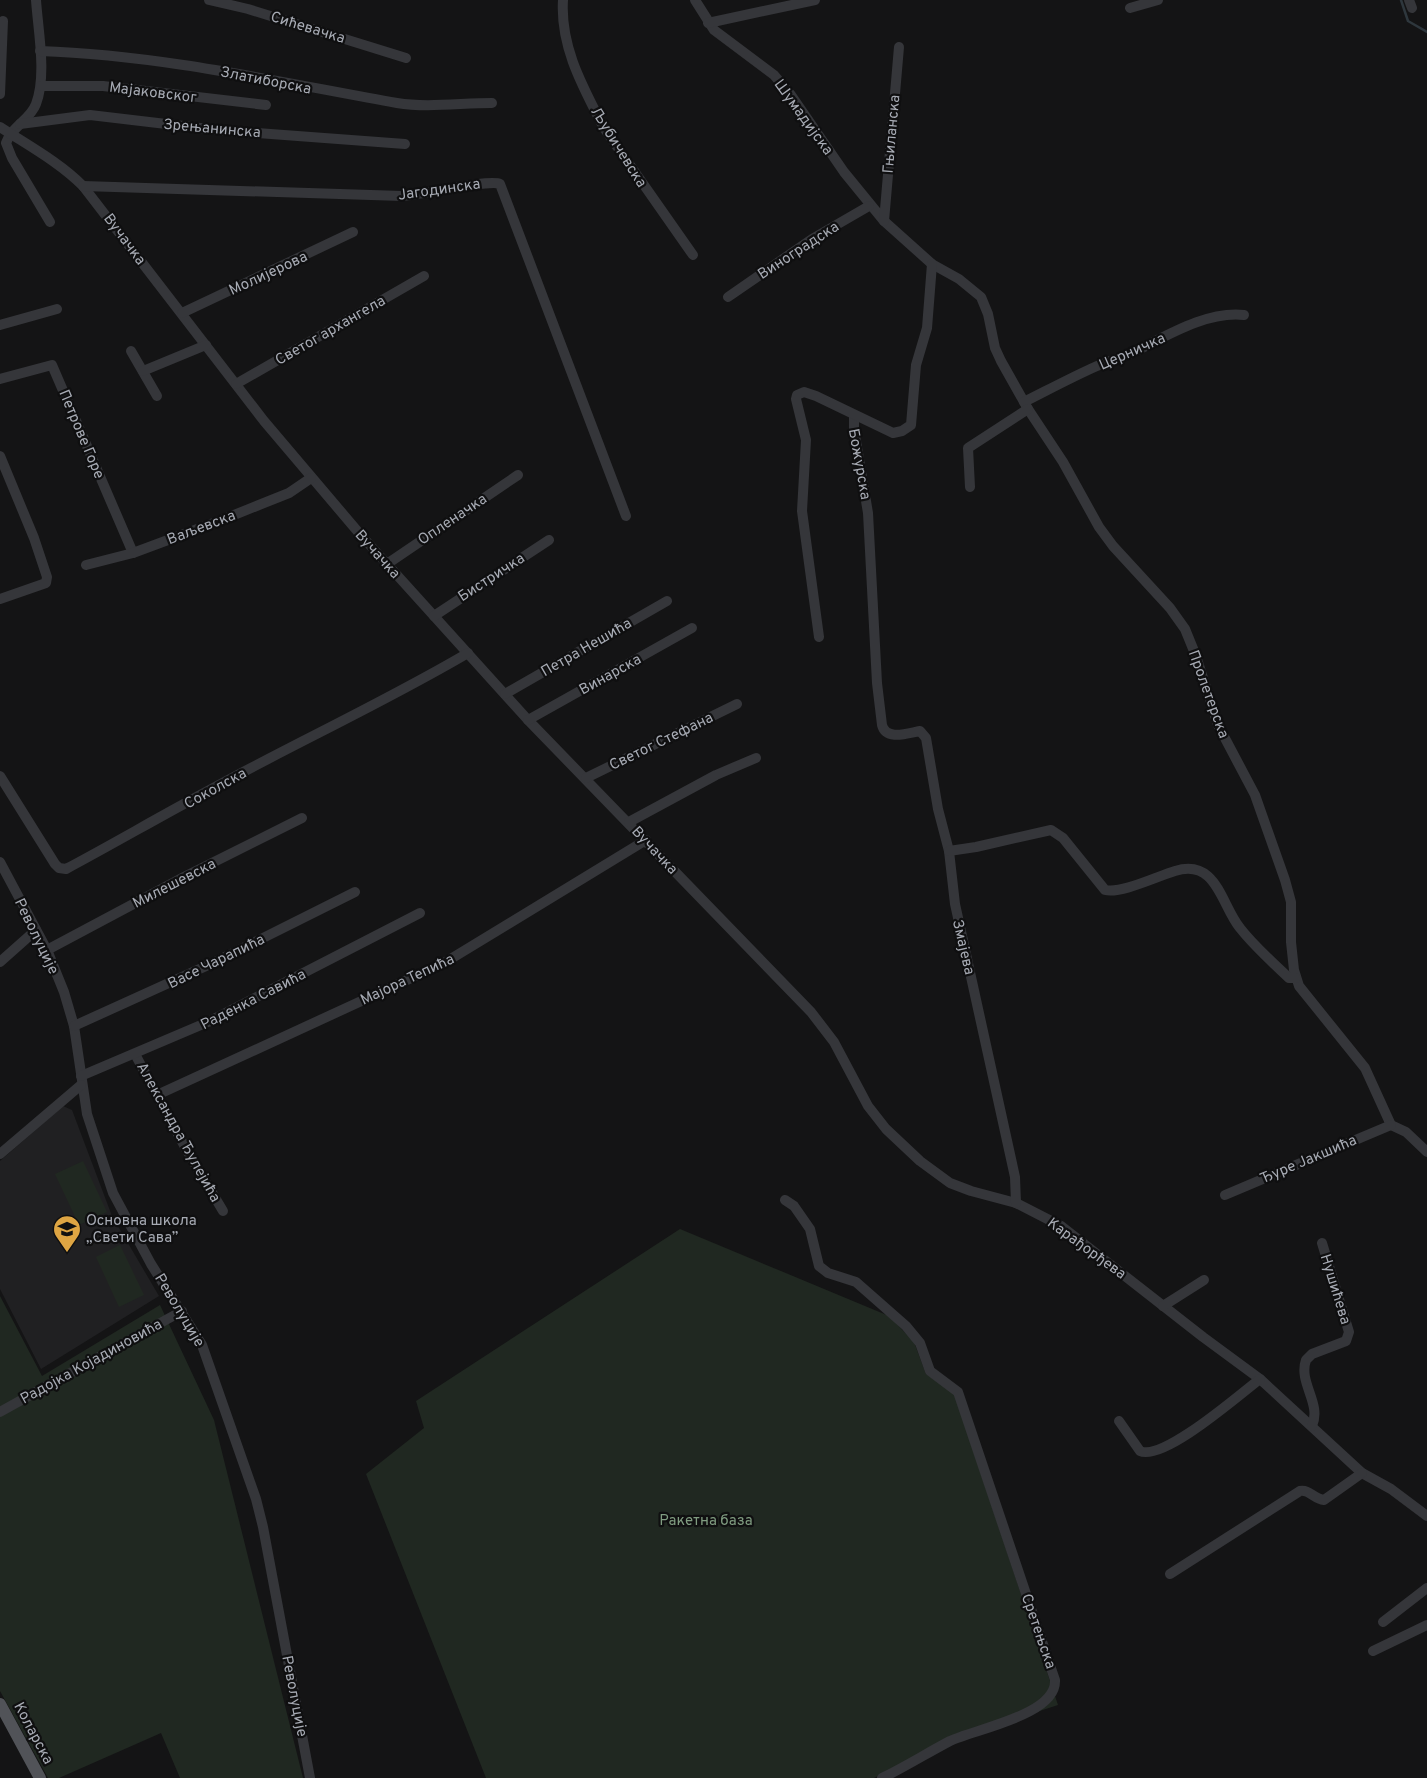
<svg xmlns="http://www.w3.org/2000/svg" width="1427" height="1778" font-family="Overpass,sans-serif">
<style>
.built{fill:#202022}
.green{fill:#202821}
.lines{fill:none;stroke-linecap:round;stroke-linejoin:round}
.stream{stroke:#2e373d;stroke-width:2.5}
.minor{stroke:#35363a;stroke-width:10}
.major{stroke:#515358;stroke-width:12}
.labels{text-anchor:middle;stroke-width:4.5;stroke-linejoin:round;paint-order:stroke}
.street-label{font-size:15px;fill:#a7abb4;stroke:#0f0f10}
.poi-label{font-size:15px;fill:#a7abb4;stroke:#0f0f10;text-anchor:start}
.park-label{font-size:15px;fill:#809d81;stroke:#0f0f10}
</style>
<rect width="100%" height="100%" fill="#141415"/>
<path class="built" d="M63,1106l9,4 40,106 47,80 -118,73 -41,-80v-128z"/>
<g class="green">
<path d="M83,1161l24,51 -28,13 -24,-51z"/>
<path d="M680,1229l209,87 25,26 12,32 28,19 104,312 -106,35 -78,38h-388l-120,-304 58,-46 -8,-27z"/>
<path d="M120,1245l24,50 -25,12 -23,-50z"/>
<path d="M0,1296l42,80 118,-71 54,115 89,358h-123l-19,-45 -102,45h-11l-48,-87z"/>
</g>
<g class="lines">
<path class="stream" d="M1401,0l7,21 19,11"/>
<g class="minor">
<path d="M36,0c2,30 11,75 0,104 -6,16 -24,22 -30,39l6,15 38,64"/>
<path d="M209,0l39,9 158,49"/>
<path d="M563,0c-3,47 20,87 41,128l89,127"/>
<path d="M695,0l19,30 60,45 17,20 53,77 40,49 48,43 27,15 22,18 7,17 7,34 6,13 27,48 35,53 36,65 14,19 57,62 15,21 11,27 22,69 37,70 30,85 6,22v40l3,28 5,16 66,82 26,57 15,7 21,20"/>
<path d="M1409,0l3,8"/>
<path d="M1130,8l28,-8"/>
<path d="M708,23l107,-23"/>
<path d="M40,51c120,4 239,31 357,52 30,5 64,0 95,0"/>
<path d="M41,86h62l163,19"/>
<path d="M0,94l3,-73"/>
<path d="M20,124l70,-9 127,15 188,14"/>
<path d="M0,127c29,19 59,35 83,59l181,235 95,112 169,187 283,292 23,30 34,64 18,23 34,32 30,22 21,8 45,12 45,23 142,111 57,42 102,94 29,16 36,27"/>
<path d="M83,186l319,10c18,-1 88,-17 98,-12l126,332"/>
<path d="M884,221l15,-174"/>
<path d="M728,297l84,-58 57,-33"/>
<path d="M182,313l171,-81"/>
<path d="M0,325l57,-16"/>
<path d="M131,351l26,45"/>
<path d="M143,371l63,-26"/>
<path d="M0,379l52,-14 81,188"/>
<path d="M236,384l188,-108"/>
<path d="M1024,402c24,-12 48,-25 73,-36 12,-5 26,-9 39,-15 32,-16 71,-40 108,-36"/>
<path d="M854,416v13l14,84 9,170 5,42c4,16 26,8 38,6l6,7 12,71 11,42 6,53 60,273 1,26"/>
<path d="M0,456l34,82 13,39 -1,6 -46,16"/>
<path d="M970,487l-2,-39 60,-39"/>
<path d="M387,564l131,-89"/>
<path d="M86,565l47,-12 86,-32 70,-28 22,-15"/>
<path d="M434,616l115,-76"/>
<path d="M819,637l-17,-126 4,-71 -10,-41 1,-4 7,-3 12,4 77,37 9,-2 9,-6 5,-60 11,-37 5,-64"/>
<path d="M505,694l162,-93"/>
<path d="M528,720l164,-92"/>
<path d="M0,776l55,88 4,4 7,1c47,-25 93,-52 140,-77 87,-48 177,-89 262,-139"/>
<path d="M586,778l151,-74"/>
<path d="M629,822l87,-47 40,-17"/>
<path d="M949,851l27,-4 75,-17 12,8 42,52c16,4 53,-14 70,-19 42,-13 46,34 65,57 14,18 32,34 49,50h7"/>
<path d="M0,862l47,88 17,42 10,34 13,88 26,79 38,71 51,81 54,154 7,28 47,251"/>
<path d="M47,950l137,-73 118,-59"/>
<path d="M0,962l36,-32"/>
<path d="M74,1026l141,-64 140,-70"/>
<path d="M135,1054l51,95 37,62"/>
<path d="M81,1076l127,-54 212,-109"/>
<path d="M157,1095l287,-132 202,-123"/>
<path d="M0,1154l81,-69"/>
<path d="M1225,1195l166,-70"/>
<path d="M785,1200l9,6 16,23 9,37 9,7 28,9 50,44 14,17 10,28 28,21 97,288c2,35 -80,49 -105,61 -23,12 -45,26 -68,37"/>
<path d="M1163,1306l41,-26"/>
<path d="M0,1412l182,-101"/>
<path d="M1119,1421l21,30c23,11 100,-57 120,-72"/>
<path d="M1312,1426c10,-23 -14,-43 -6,-66l6,-6 34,-13 3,-9 -27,-89"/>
<path d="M1170,1574l130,-83c9,-2 14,8 24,9l38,-27"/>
<path d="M1383,1622l44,-34"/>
<path d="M1373,1651l54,-26"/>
</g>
<path class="major" d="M0,1704l40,74"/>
</g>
<defs>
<g id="school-pin" transform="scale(1.4375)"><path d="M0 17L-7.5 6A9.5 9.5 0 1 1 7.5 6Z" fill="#dea543" stroke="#0f0f10"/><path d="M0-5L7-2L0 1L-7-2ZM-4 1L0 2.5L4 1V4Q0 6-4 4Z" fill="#111"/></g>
</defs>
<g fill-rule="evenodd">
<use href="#school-pin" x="67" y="1229"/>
</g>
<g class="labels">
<g class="street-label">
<text transform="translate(308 27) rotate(17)" y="5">Сићевачка</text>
<text transform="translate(266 80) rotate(11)" y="5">Златиборска</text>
<text transform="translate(153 92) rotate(7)" y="5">Мајаковског</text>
<text transform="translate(804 117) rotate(54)" y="5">Шумадијска</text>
<text transform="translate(212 128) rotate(5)" y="5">Зрењанинска</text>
<text transform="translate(891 134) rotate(-85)" y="5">Гњиланска</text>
<text transform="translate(619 147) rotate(58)" y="5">Љубичевска</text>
<text transform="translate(439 189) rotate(-8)" y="5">Јагодинска</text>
<text transform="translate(125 239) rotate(53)" y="5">Вучачка</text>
<text transform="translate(798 250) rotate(-33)" y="5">Виноградска</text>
<text transform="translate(268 273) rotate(-25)" y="5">Молијерова</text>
<text transform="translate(330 330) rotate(-30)" y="5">Светог архангела</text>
<text transform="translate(1132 351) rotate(-24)" y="5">Церничка</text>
<text transform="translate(82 434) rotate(67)" y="5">Петрове Горе</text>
<text transform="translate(860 464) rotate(80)" y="5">Божурска</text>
<text transform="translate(452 519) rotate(-34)" y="5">Опленачка</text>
<text transform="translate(201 527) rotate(-21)" y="5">Ваљевска</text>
<text transform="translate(378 554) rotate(48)" y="5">Вучачка</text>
<text transform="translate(491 577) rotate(-33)" y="5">Бистричка</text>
<text transform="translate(586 647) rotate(-30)" y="5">Петра Нешића</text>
<text transform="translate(610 674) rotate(-29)" y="5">Винарска</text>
<text transform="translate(1209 694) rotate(70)" y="5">Пролетерска</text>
<text transform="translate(661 741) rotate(-26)" y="5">Светог Стефана</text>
<text transform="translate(215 788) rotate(-29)" y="5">Соколска</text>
<text transform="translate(655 850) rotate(47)" y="5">Вучачка</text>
<text transform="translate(174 883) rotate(-27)" y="5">Милешевска</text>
<text transform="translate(37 936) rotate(64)" y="5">Револуције</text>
<text transform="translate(964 947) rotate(77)" y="5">Змајева</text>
<text transform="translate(216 961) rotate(-26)" y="5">Васе Чарапића</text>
<text transform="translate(407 979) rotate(-25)" y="5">Мајора Тепића</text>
<text transform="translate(253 999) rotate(-27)" y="5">Раденка Савића</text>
<text transform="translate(179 1132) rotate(61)" y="5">Александра Ђулејића</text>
<text transform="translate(1308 1159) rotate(-23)" y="5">Ђуре Јакшића</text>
<text transform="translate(1087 1248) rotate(36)" y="5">Карађорђева</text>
<text transform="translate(1336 1289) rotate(73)" y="5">Нушићева</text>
<text transform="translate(180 1310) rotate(59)" y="5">Револуције</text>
<text transform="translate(91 1361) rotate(-29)" y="5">Радојка Којадиновића</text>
<text transform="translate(1039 1631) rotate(71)" y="5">Сретењска</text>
<text transform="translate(295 1696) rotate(79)" y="5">Револуције</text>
<text transform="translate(34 1733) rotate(62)" y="5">Коларска</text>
</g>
<g class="poi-label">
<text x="86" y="1225">Основна школа<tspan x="86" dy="17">„Свети Сава”</tspan></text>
</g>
<g class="park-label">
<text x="706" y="1525">Ракетна база</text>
</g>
</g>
</svg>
